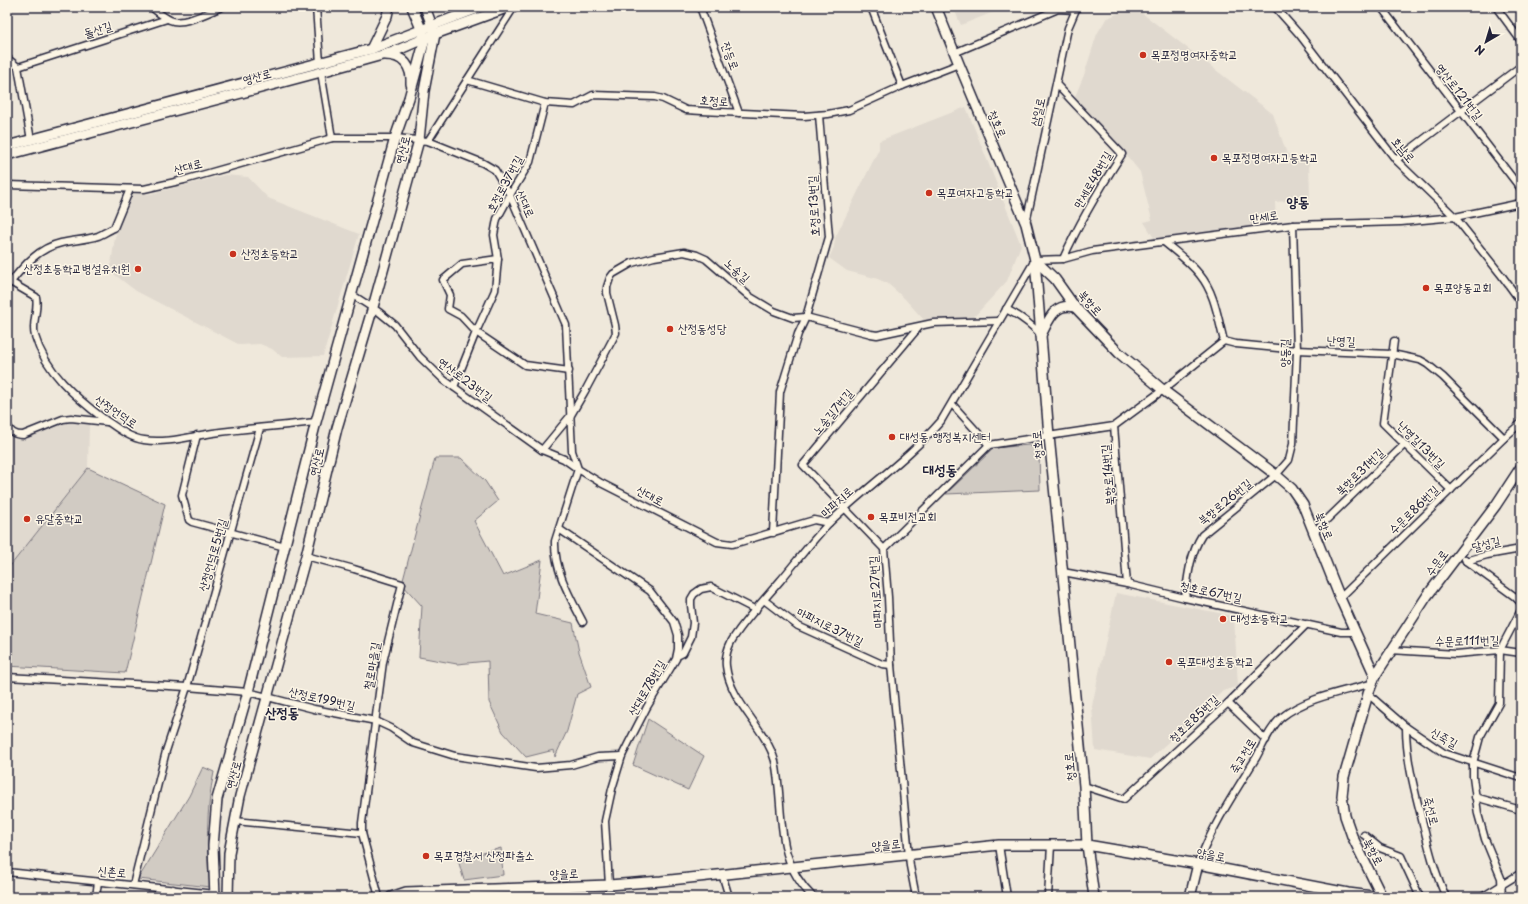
<svg xmlns="http://www.w3.org/2000/svg" width="1528" height="904" font-family="'Playpen Sans','Poor Story',sans-serif">
<style>
.built{fill:#e0d9cf}
.green{fill:#d1cbc3;stroke:#7a767f}
.lines{fill:none;stroke-linecap:round;stroke-linejoin:round}
.street-casing{stroke:#22223b;stroke-width:9}
.secondary-casing{stroke:#22223b;stroke-width:12}
.street{stroke:#fcf5e5;stroke-width:6}
.secondary{stroke:#fcf5e5;stroke-width:9}
.poi-dot{fill:#c8321e;stroke:#fcf5e5;stroke-width:1.5}
.labels{text-anchor:middle;stroke-width:3;stroke-linejoin:round;paint-order:stroke}
.street-label{font-size:12px;fill:#22223b;stroke:#fcf5e5}
.poi-label{font-size:12px;fill:#22223b;stroke:#fcf5e5;text-anchor:start}
.quarter-label{font-size:14px;font-weight:bold;fill:#22223b;stroke:#fcf5e5}
</style>
<rect width="100%" height="100%" fill="#efe8db"/>
<filter id="ink" filterUnits="userSpaceOnUse"><feTurbulence type="fractalNoise" baseFrequency=".025" numOctaves="2"/><feDisplacementMap in="SourceGraphic" scale="8" xChannelSelector="R" yChannelSelector="G"/><feConvolveMatrix kernelMatrix="1 2 1 2 8 2 1 2 1" color-interpolation-filters="sRGB"/></filter>
<g filter="url(#ink)">
<g class="built">
<path d="M953,7h53l-45,18z"/>
<path d="M1131,7h3l139,107 14,40 22,7 1,38 -35,3 1,22 -122,14 -10,-16 8,-2 -12,-48 -21,-26 -45,-47 10,-24 13,-41 9,-15z"/>
<path d="M966,107l55,138 -14,36 -35,38 -48,1 -20,-22 -17,-15 -12,-5 -28,-7 -18,-13 5,-11 1,-9 44,-89v-8z"/>
<path d="M225,175l23,2 20,21 91,36 -36,122 -41,1 -10,-8 -12,-5 -20,1 -104,-54 -26,-20 5,-34 18,-43h17z"/>
<path d="M68,420l21,5 -1,43 -81,102v-136l6,5 10,1z"/>
<path d="M1116,593l118,23 4,70 -15,5 -73,68 -55,-9 -3,-44z"/>
</g>
<g class="green">
<path d="M1029,445l10,7 1,38 -94,4 48,-46z"/>
<path d="M435,458h26l24,23 13,20 -24,20 29,55 39,-16 -7,54 38,9 6,29 12,35 -14,7 -10,37 -12,26 -1,-7 -28,7 -23,-25 -14,-30 -1,-41 -31,3 -38,-7 3,-51 -20,-22z"/>
<path d="M88,468l77,36 -40,169 -118,-7v-96z"/>
<path d="M648,719l56,37 -16,34 -55,-25z"/>
<path d="M203,767l11,5c-8,38 -8,77 -4,115l-72,-8 51,-83z"/>
<path d="M501,848l2,27 -39,5 -6,-20z"/>
</g>
<g class="lines">
<g class="street-casing">
<g id="street">
<path d="M151,7c6,4 12,10 19,13 13,6 39,-8 52,-13"/>
<path d="M316,7l4,56"/>
<path d="M700,7l39,106"/>
<path d="M871,7l31,79"/>
<path d="M1275,7l24,27 97,126 59,57 47,59 19,26"/>
<path d="M1381,7l140,182"/>
<path d="M1496,7l25,34"/>
<path d="M954,53l104,-44 16,1"/>
<path d="M7,58l11,9 149,-48"/>
<path d="M18,67l13,73"/>
<path d="M321,72l11,66"/>
<path d="M467,80l78,23 29,2 19,-10 62,2 8,2 23,11 16,1 102,5 24,-2 21,-4 53,-24 57,-22"/>
<path d="M1056,84l66,70c-22,34 -43,69 -59,105"/>
<path d="M428,141l86,-134"/>
<path d="M1396,160l125,-94"/>
<path d="M7,185l137,4 40,-9 148,-42h63l33,3 55,22 12,7 15,25 56,130 6,126 6,18 23,14 116,59 15,2 8,-2 74,-22 15,3"/>
<path d="M1026,223l42,-195 9,-21"/>
<path d="M1164,242c12,10 26,20 36,33 15,18 18,44 24,66"/>
<path d="M498,259l-36,5 -19,16 7,15 -2,14 13,7 15,16 49,33 44,6"/>
<path d="M7,280l29,17c3,13 -5,26 -1,39 10,35 41,62 69,83 12,8 25,19 40,21 21,4 48,-4 69,-7 34,-5 69,-7 103,-11"/>
<path d="M11,282c13,-17 28,-34 50,-39 12,-3 25,-3 37,-7 5,-2 11,-6 16,-8l16,-39"/>
<path d="M351,294l28,18 16,13 25,32 24,23 98,70 22,9 14,10 -23,72c-1,29 15,56 28,81"/>
<path d="M1006,309c14,7 25,15 35,26"/>
<path d="M1224,341l12,3 61,6 95,4 28,6 7,4 16,13 61,61"/>
<path d="M1394,341l-11,82 68,67"/>
<path d="M454,387l22,-55 19,-42 3,-31 -4,-24 3,-16 13,-24 20,-33 15,-59"/>
<path d="M952,404l37,41"/>
<path d="M7,425c4,7 7,10 16,10l40,-16 8,-1 36,4"/>
<path d="M1114,426l13,158"/>
<path d="M197,435l-15,60 7,25 3,2 93,25"/>
<path d="M542,450l29,-35 14,-24 31,-58 -1,-8 -8,-32v-6l3,-9 3,-4 19,-11 22,-6 30,-5 13,3 9,4 43,37 25,15 19,7 13,-1 65,17 6,1 56,-12 66,-2"/>
<path d="M559,529l91,62 24,31 4,13v14l-2,10 -29,48 -18,35 -7,14 -10,33 -7,32 4,64"/>
<path d="M1314,532l90,-87"/>
<path d="M773,533l7,-141 18,-58 8,-17 23,-80 -10,-122"/>
<path d="M884,549l105,-104 125,-19 49,-36 61,-49"/>
<path d="M306,556l48,13 48,15 -19,78 -21,161v10l17,64"/>
<path d="M1465,559l1,2 21,-6 34,-6"/>
<path d="M1466,561l48,35 7,7"/>
<path d="M1063,572l64,12 58,14 156,34h13"/>
<path d="M1185,598c3,-23 5,-44 17,-63l74,-60 13,-15 4,-16 4,-94 -4,-125"/>
<path d="M1340,598l164,-160 17,-15"/>
<path d="M764,600l34,26 84,38 9,1"/>
<path d="M1390,650l66,4 44,-4 21,3"/>
<path d="M677,656l6,-3 8,-16 2,-14 -2,-18v-6l3,-5 7,-5 10,-2 45,23"/>
<path d="M7,677l180,10 61,5 66,17 62,12 15,7 22,15 42,13 81,12 35,-3 27,-8 24,-1"/>
<path d="M1368,694l38,33 38,26 77,25"/>
<path d="M1228,703l38,37"/>
<path d="M1406,727c0,33 9,65 17,97 6,25 12,49 23,73"/>
<path d="M1084,786l40,13 104,-96 79,-79"/>
<path d="M1475,797l46,13"/>
<path d="M235,821l127,12"/>
<path d="M1364,835l16,13 21,8 19,41"/>
<path d="M999,845l8,52"/>
<path d="M1198,864c14,-38 37,-72 58,-106 7,-13 15,-32 26,-41 25,-20 61,-25 91,-34"/>
<path d="M7,872l208,22"/>
<path d="M722,874l7,23"/>
<path d="M133,885l33,-134 21,-64 73,-259"/>
<path d="M96,897l2,-15"/>
<path d="M169,897l4,-8"/>
<path d="M813,897c-40,-38 -28,-86 -38,-136 -10,-34 -45,-59 -49,-95 -1,-9 1,-16 5,-24 12,-21 33,-42 49,-61 16,-19 32,-40 49,-58 36,-35 78,-63 112,-102l94,-161 28,-1 29,-8 201,-26 108,-3 54,-5 66,-14"/>
<path d="M916,897l-6,-31 -19,-201 -3,-68 -4,-48 -81,-84 116,-138"/>
<path d="M1048,897l3,-52"/>
<path d="M1482,897l39,-24"/>
<path d="M1502,897l-1,-19 -16,-39 -7,-25 -5,-37v-14l7,-26 19,-34 1,-53 21,-40"/>
</g>
</g>
<g class="secondary-casing">
<g id="secondary">
<path d="M412,7l12,29"/>
<path d="M936,7l23,57 67,160 9,36 14,176 35,350 3,59 7,52"/>
<path d="M371,49l16,-33 2,-9"/>
<path d="M385,55c19,0 27,12 26,29"/>
<path d="M7,146l364,-97 110,-42"/>
<path d="M7,155l314,-83 72,-20 42,-18 74,-27"/>
<path d="M1035,260l20,19 20,28 44,46 44,37 113,85 16,14 11,16 37,93 35,78 -7,18 -24,83 -2,19 3,20 7,20 30,61"/>
<path d="M1041,335c8,-15 13,-33 34,-28"/>
<path d="M1375,676l52,-80 69,-91 25,-38"/>
<path d="M215,897l-2,-51 4,-47 31,-107 68,-270 79,-284 14,-40 16,-59"/>
<path d="M228,897l1,-44 11,-57 66,-240 31,-128 36,-121 46,-167 5,-49 11,-57 -10,-27"/>
<path d="M391,897l15,-5 203,-7 52,-4 338,-36h88l111,19 150,29 32,4"/>
<path d="M1190,897l8,-33"/>
</g>
</g>
<use href="#street" class="street"/>
<use href="#secondary" class="secondary"/>
</g>
</g>
<g class="poi-dot">
<circle cx="1143" cy="55" r="4"/>
<circle cx="1214" cy="158" r="4"/>
<circle cx="929" cy="193" r="4"/>
<circle cx="233" cy="254" r="4"/>
<circle cx="138" cy="269" r="4"/>
<circle cx="1426" cy="288" r="4"/>
<circle cx="670" cy="329" r="4"/>
<circle cx="892" cy="437" r="4"/>
<circle cx="871" cy="517" r="4"/>
<circle cx="27" cy="519" r="4"/>
<circle cx="1223" cy="619" r="4"/>
<circle cx="1169" cy="662" r="4"/>
<circle cx="426" cy="856" r="4"/>
</g>
<g class="labels">
<g class="street-label">
<text transform="translate(98 30) rotate(-18)" y="4">돌산길</text>
<text transform="translate(730 56) rotate(70)" y="4">잔등로</text>
<text transform="translate(257 77) rotate(-15)" y="4">영산로</text>
<text transform="translate(1459 92) rotate(52)" y="4">영산로121번길</text>
<text transform="translate(714 101) rotate(4)" y="4">호정로</text>
<text transform="translate(1038 112) rotate(-77)" y="4">삼일로</text>
<text transform="translate(997 124) rotate(67)" y="4">청호로</text>
<text transform="translate(403 150) rotate(-76)" y="4">연산로</text>
<text transform="translate(1403 150) rotate(50)" y="4">호남로</text>
<text transform="translate(188 167) rotate(-15)" y="4">산대로</text>
<text transform="translate(1093 180) rotate(-60)" y="4">만세로48번길</text>
<text transform="translate(505 184) rotate(-62)" y="4">호정로37번길</text>
<text transform="translate(525 204) rotate(66)" y="4">산대로</text>
<text transform="translate(814 206) rotate(-93)" y="4">호정로13번길</text>
<text transform="translate(1264 217) rotate(-8)" y="4">만세로</text>
<text transform="translate(737 271) rotate(42)" y="4">노송길</text>
<text transform="translate(1090 303) rotate(49)" y="4">북항로</text>
<text transform="translate(1341 341) rotate(2)" y="4">난영길</text>
<text transform="translate(1285 353) rotate(-89)" y="4">양동길</text>
<text transform="translate(465 380) rotate(37)" y="4">연산로23번길</text>
<text transform="translate(116 412) rotate(34)" y="4">산정언덕로</text>
<text transform="translate(833 412) rotate(-50)" y="4">노송길7번길</text>
<text transform="translate(1038 445) rotate(-96)" y="4">청호로</text>
<text transform="translate(1421 445) rotate(45)" y="4">난영길13번길</text>
<text transform="translate(317 462) rotate(-77)" y="4">연산로</text>
<text transform="translate(1360 472) rotate(-44)" y="4">북항로31번길</text>
<text transform="translate(1108 475) rotate(-95)" y="4">북항로14번길</text>
<text transform="translate(650 496) rotate(28)" y="4">산대로</text>
<text transform="translate(837 502) rotate(-42)" y="4">마파지로</text>
<text transform="translate(1225 502) rotate(-39)" y="4">북항로26번길</text>
<text transform="translate(1414 510) rotate(-44)" y="4">수문로86번길</text>
<text transform="translate(1324 526) rotate(68)" y="4">북항로</text>
<text transform="translate(1486 544) rotate(-14)" y="4">달성길</text>
<text transform="translate(213 555) rotate(-74)" y="4">산정언덕로5번길</text>
<text transform="translate(1437 563) rotate(-53)" y="4">수문로</text>
<text transform="translate(876 592) rotate(-94)" y="4">마파지로27번길</text>
<text transform="translate(1211 592) rotate(12)" y="4">청호로67번길</text>
<text transform="translate(830 627) rotate(26)" y="4">마파지로37번길</text>
<text transform="translate(1467 641) rotate(-1)" y="4">수문로111번길</text>
<text transform="translate(372 666) rotate(-81)" y="4">철로마을길</text>
<text transform="translate(647 688) rotate(-60)" y="4">산대로78번길</text>
<text transform="translate(322 699) rotate(13)" y="4">산정로199번길</text>
<text transform="translate(1194 719) rotate(-43)" y="4">청호로85번길</text>
<text transform="translate(1444 738) rotate(29)" y="4">신죽길</text>
<text transform="translate(1243 756) rotate(-59)" y="4">죽교천로</text>
<text transform="translate(1070 767) rotate(-96)" y="4">청호로</text>
<text transform="translate(234 775) rotate(-75)" y="4">연산로</text>
<text transform="translate(1431 811) rotate(76)" y="4">죽선로</text>
<text transform="translate(886 845) rotate(-5)" y="4">양을로</text>
<text transform="translate(1373 852) rotate(63)" y="4">북항로</text>
<text transform="translate(1211 855) rotate(11)" y="4">양을로</text>
<text transform="translate(112 872) rotate(5)" y="4">신촌로</text>
<text transform="translate(564 874) rotate(-2)" y="4">양을로</text>
</g>
<g class="poi-label">
<text x="1151" y="59">목포정명여자중학교</text>
<text x="1222" y="162">목포정명여자고등학교</text>
<text x="937" y="197">목포여자고등학교</text>
<text x="241" y="258">산정초등학교</text>
<text x="130" y="273" text-anchor="end">산정초등학교병설유치원</text>
<text x="1434" y="292">목포양동교회</text>
<text x="678" y="333">산정동성당</text>
<text x="900" y="441">대성동 행정복지센터</text>
<text x="879" y="521">목포비전교회</text>
<text x="35" y="523">유달중학교</text>
<text x="1231" y="623">대성초등학교</text>
<text x="1177" y="666">목포대성초등학교</text>
<text x="434" y="860">목포경찰서 산정파출소</text>
</g>
<g class="quarter-label">
<text x="1298" y="207">양동</text>
<text x="940" y="475">대성동</text>
<text x="282" y="718">산정동</text>
</g>
</g>
<rect width="1528" height="904" fill="none" stroke="#fcf5e5" stroke-width="24"/>
<rect x="12" y="12" width="1504" height="880" fill="none" stroke="#22223b" stroke-width="1.5" filter="url(#ink)"/>
<g transform="translate(1486 42) rotate(218)" stroke="#fcf5e5" stroke-width="3" paint-order="stroke">
<path d="M0-3L7 15L0 10L-7 15Z" fill="#22223b"/>
<text y="-6" font-size="11" font-weight="bold" text-anchor="middle" fill="#22223b">N</text>
</g>
</svg>
